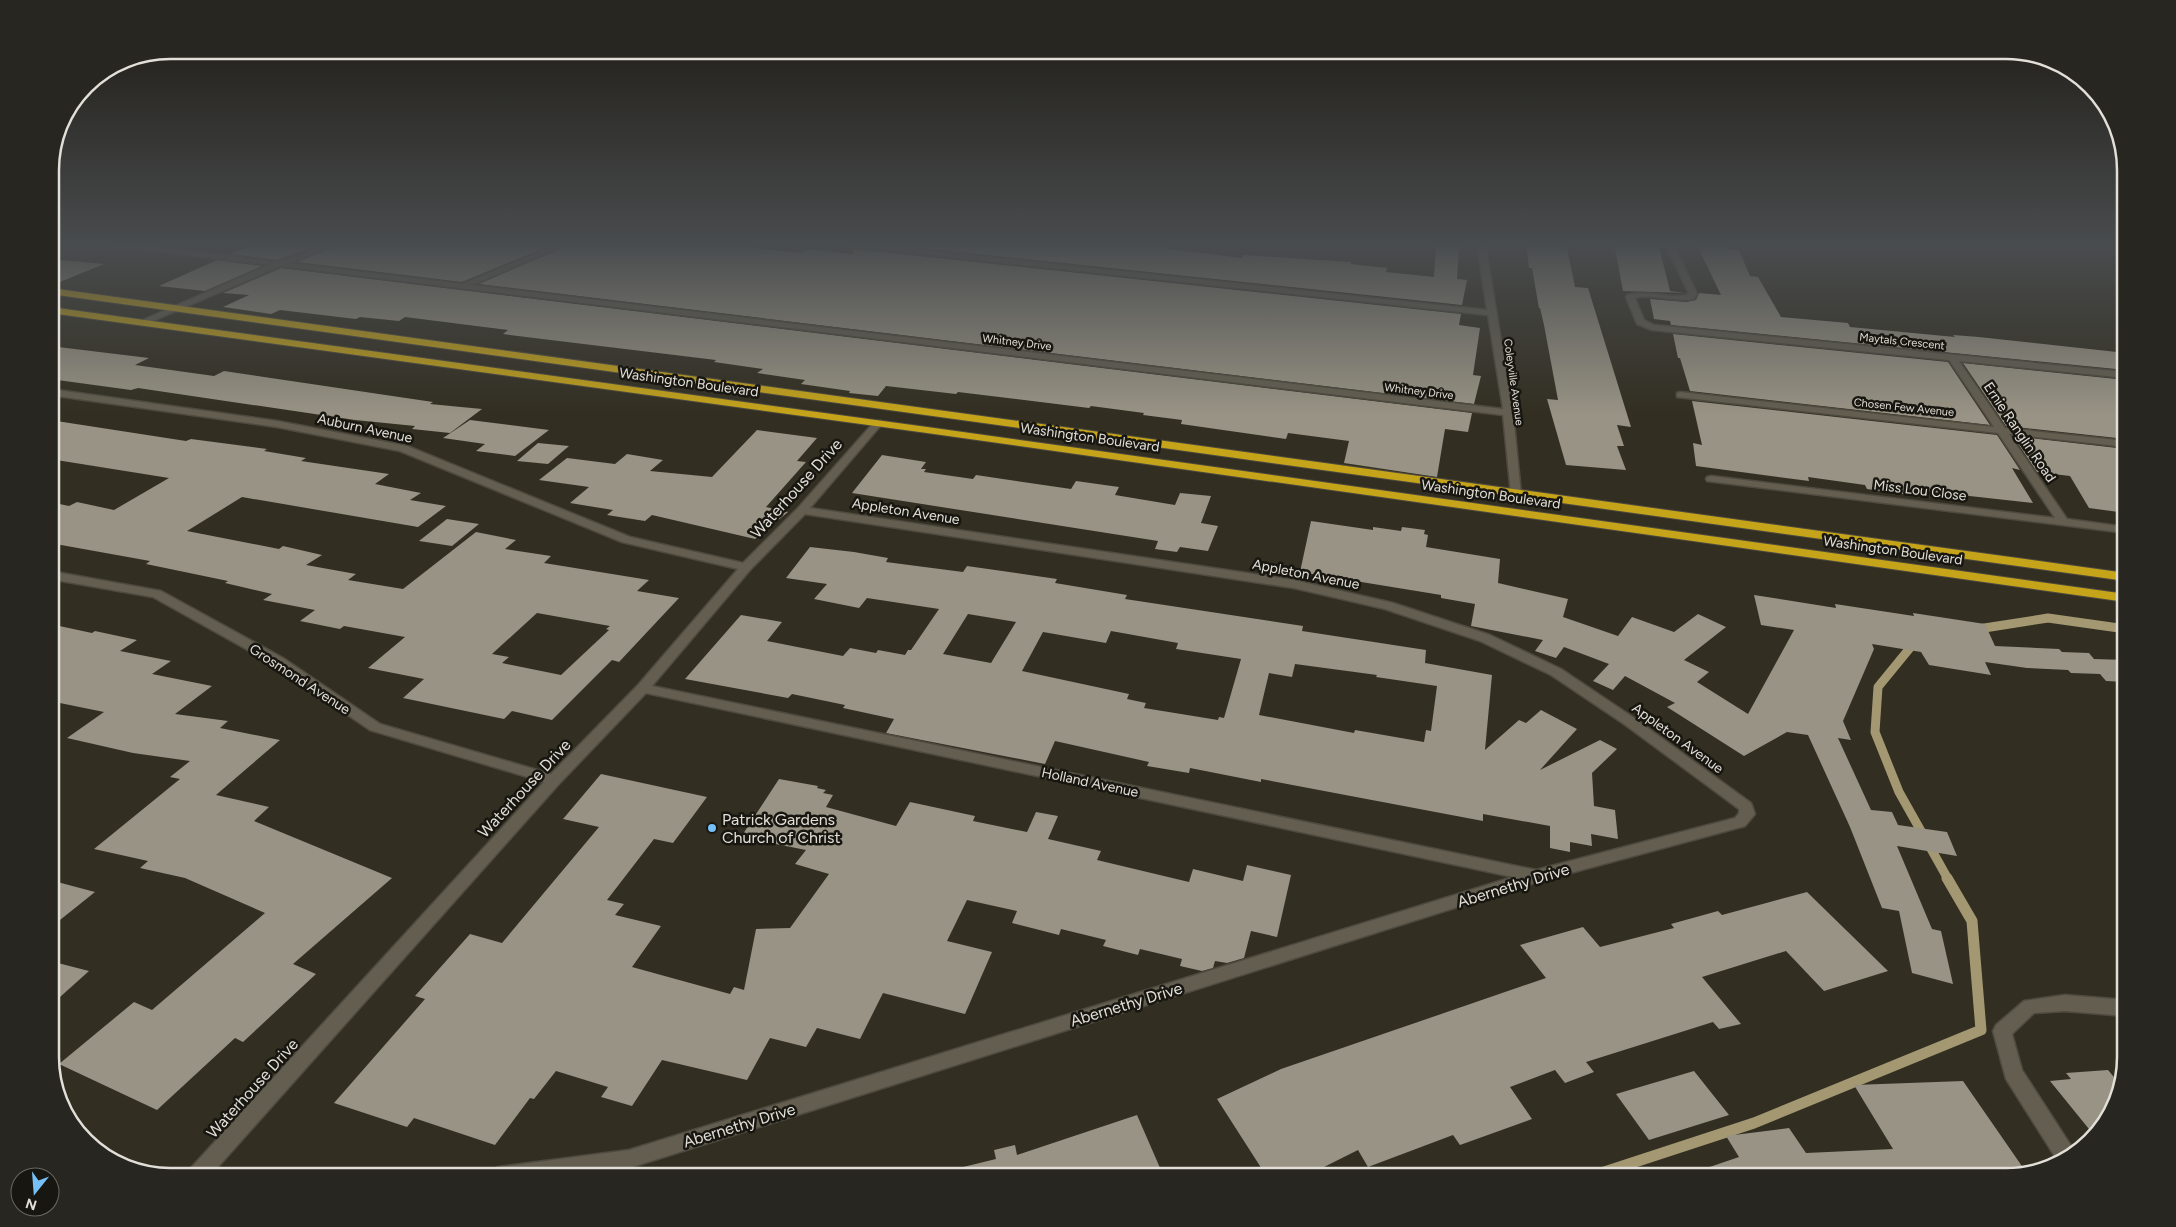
<svg xmlns="http://www.w3.org/2000/svg" width="2176" height="1227" font-family="Figtree,sans-serif">
<style>
.lines{fill:none;stroke-linecap:round;stroke-linejoin:round}
.stream-far1{stroke:#a39872;stroke-width:9}
.stream{stroke:#a39872;stroke-width:11}
.building{fill:#989384;fill-rule:evenodd}
.minor-casing{stroke:#4e4a3f;stroke-width:3}
.tertiary-casing{stroke:#4e4a3f;stroke-width:3}
.trunk-casing{stroke:#4e4a3f;stroke-width:2}
.minor{fill:#635e50;fill-rule:evenodd}
.tertiary{fill:#635e50;fill-rule:evenodd}
.trunk{fill:#c6a419;fill-rule:evenodd}
.poi-dot{fill:#76c0f7;stroke:#181610;stroke-width:2}
.labels{text-anchor:middle;stroke-width:5;stroke-linejoin:round;paint-order:stroke}
.far-street-label{font-size:11px;fill:#e1dfd7;stroke:#181610}
.street-label{font-size:14px;fill:#e1dfd7;stroke:#181610}
.near-street-label{font-size:16px;fill:#e1dfd7;stroke:#181610}
.near-poi-label{font-size:16px;fill:#e1dfd7;stroke:#181610;text-anchor:start}
.rim{fill:none;stroke:#e1dfd7;stroke-width:2.5}
</style>
<rect width="100%" height="100%" fill="#322e21"/>
<g class="lines">
<g class="stream-far1">
<path d="M1978,629l70,-11 78,11"/>
<path d="M1914,643l-36,44 -3,45 24,60 49,87"/>
</g>
<path class="stream" d="M1589,1177l165,-54 227,-93 -9,-109 -25,-43"/>
</g>
<g class="building">
<path d="M257,243h67l-48,17 -45,-6z"/>
<path d="M343,243h213l-94,39 -165,-20z"/>
<path d="M573,243h135l92,10 8,-4 45,5 1,-5 607,65 -2,11 21,3 -7,47 8,1 -7,28 -995,-120z"/>
<path d="M874,243h292l-4,5 80,10 1,-3 108,7v2l36,4 -1,4 48,5 2,-32 23,2 -2,32 10,1 -5,25z"/>
<path d="M1526,243h40l9,44 13,1 43,139 -14,-2 7,21h-7l9,24 -60,-5 -19,-66 11,1 -14,-75 -4,-17h-1l-7,-40h-3z"/>
<path d="M1614,243h44l12,48 16,2 -63,-2z"/>
<path d="M1696,243h24l3,5 16,2 11,26 8,1 23,40 67,6 2,4 105,10 -2,-2 26,2 147,16v17l-455,-45 -1,-4 -16,-2 -4,-20 36,3 10,-2 3,-7 22,2z"/>
<path d="M60,260l44,4 -54,22v-22z"/>
<path d="M217,260l45,6 -57,25 -46,-5z"/>
<path d="M281,268l1191,145 -4,19 -23,-3 -8,48 -93,-14 5,-22 -61,-8 -2,6 -105,-15 1,-4 -39,-5 1,-2 -53,-7 -2,2 -131,-16 -2,2 -70,-8 -8,10 -29,-3 1,-2 -49,-7 4,-4 -48,-7 6,-4 -49,-7 2,-2 -182,-22 -31,-4 5,-4 -103,-13 -6,4 -39,-4 -4,2 -76,-9 -9,4 -48,-7 26,-12 -26,-2z"/>
<path d="M1673,334l275,28 42,63 -300,-34 -10,-33h-2z"/>
<path d="M50,346l99,12 -14,7 79,11 10,-5 209,31 -3,2 52,5 -32,24 -38,-4 3,-3 -60,-6 -217,-32 -7,2 -81,-11z"/>
<path d="M1963,363l163,17v59l-120,-13z"/>
<path d="M1692,401l305,34 23,35 -8,-2 21,35 -127,-14 3,6 -42,-6 -2,-4 -57,-8 1,4 -113,-15 -3,-23 9,2z"/>
<path d="M50,420l136,21 5,-2 76,10 -3,2 42,7 -5,3 88,13 -14,10 46,9 -11,7 36,6 -28,21 -176,-30 -55,34 92,18 4,-3 39,9 -16,10 50,9 -8,6 55,9 73,-57 40,8 -11,9 46,7 -7,7 105,17 -12,11 42,7 -60,64 -7,-2 -60,60 -40,-9 -8,8 -101,-21 21,-19 -56,-11 37,-31 -61,-11 -4,3 -40,-8 15,-11 -52,-10 9,-6 -47,-11 3,-2 -82,-17 4,-3 -100,-18v-41l19,4 8,-4 37,8 55,-32 -119,-19zM537,613l73,13 -4,3 3,1 -48,45 -59,-12 7,-6 -17,-3z"/>
<path d="M470,420l79,10 -34,26 -39,-5 9,-7 -42,-6z"/>
<path d="M757,430l60,8 -20,23 9,1 -40,45 22,5 -33,27 -103,-24 -7,6 -38,-6 6,-5 -43,-7 19,-16 -50,-7 28,-22 48,6 12,-10 36,6 -13,11 62,6z"/>
<path d="M2013,436l113,13v64l-37,-5 -19,-32 -33,-4z"/>
<path d="M538,443l31,3 -21,18 -31,-3z"/>
<path d="M882,455l44,7 -5,7h5l-2,3 49,7 3,-4 95,14 5,-8 43,6 -4,8 60,10 5,-12 31,3 -10,27 17,3 -10,25 -28,-4 -3,5 -22,-3 3,-8 -306,-48z"/>
<path d="M447,519l32,5 -27,22 -33,-5z"/>
<path d="M1311,521l62,9v-3l28,4 1,-4 23,3 -1,4 4,1 -2,12 74,12 -2,24 70,16 -5,18 55,19 14,-19 42,15 24,-18 28,13 -42,33 25,12 -12,10 51,32 46,-84 -33,-5 -7,-30 82,13 -1,-4 79,12 -1,-3 72,11 10,22 64,3 3,3 27,1 5,6 32,1v22l-20,-1 -6,-7 -29,-1 -3,-3 -41,-2 -42,-6 6,13 -62,-10 -8,-13 -49,-8 2,5 -31,72 8,19 -13,-2 33,72 21,2 6,13 49,7 10,24 -60,-10 35,83 9,2 12,53 -41,-11 -13,-62 -17,-3 -32,-81 -42,-92 -21,-3 -43,24 -77,-49 8,-4 -50,-27 -12,14 -20,-9 16,-17 -45,-17 -8,11 -21,-7 8,-11 -72,-14 4,-22 -34,-6v-3l-141,-23z"/>
<path d="M810,547l44,5 34,6 -2,4 77,10 4,-6 90,13 -2,4 72,12 -2,4 178,27 -1,5 124,19 -1,13 67,12 -7,75 34,-30 7,3 15,-13 36,19 -37,41 60,-30 17,9 -25,24 2,33 21,4 3,29 -27,-5 1,12 -22,-4v10l-20,-4v-22l-67,-12v7l-222,-42v3l-71,-14 -1,5 -42,-7 2,-4 -94,-21 -10,23 -159,-31 8,-14 -51,-11 2,-3 -53,-11 -4,4 -103,-19 56,-64 41,7 -15,19 76,15 7,-8 26,5 2,-3 27,5 3,-5h3l28,-41 -72,-11 -8,10 -45,-9 13,-15 -41,-6zM968,614l48,8 -25,41 -48,-9zM1111,631l67,12 -2,6 65,10 -17,59 -5,-1 -1,3 -74,-12 2,-5 -19,-4 2,-5 -107,-23 21,-39 63,11zM1295,664l82,11 -1,2 61,9 -6,45 -5,-1 -2,12 -69,-12 -1,3 -95,-18 10,-42 23,4z"/>
<path d="M50,624l42,9 3,-2 42,9 -17,11 51,10 -19,13 60,12 -37,28 53,7 -8,7 60,12 -64,55 53,12 -15,14 138,57 -99,86 23,10 -73,68 -8,-4 -78,72 -98,-46 75,-62 18,8 113,-97 -80,-35 -45,-10 8,-7 -54,-12 86,-70 -10,-2 20,-16 -57,-8 -66,-15 37,-26 -54,-11z"/>
<path d="M601,774l106,23 -34,46 -19,-4 -47,61 17,4 -9,11 46,11 -29,41 98,27 4,-7 10,3 12,-61 34,-1 39,-54 -34,-10 11,-14 -65,-13 38,-58 39,7 -1,2 9,2 -3,3 10,2 -7,12 70,19 14,-24 65,14 -2,5 54,11 9,-20 22,4 -10,23 53,12 -4,9 92,22 4,-13 50,12 4,-16 44,10 -14,62 -26,-6 -7,27 -17,5 -12,-2 -2,7 -11,3 -22,-5 2,-7 -42,-10 -2,6 -35,-9 3,-6 -45,-11 -2,6 -47,-12 5,-12 -50,-11 -20,41 45,11 -27,62 -82,-21 -23,46 -43,-11 -11,19 -36,-9 -23,42 -85,-20 -30,46 -31,-9 7,-10 -52,-16 -22,28 -4,-1 -35,47 -81,-27 -7,9 -73,-24 91,-104 -10,-3 55,-62 32,9 97,-116 -36,-8z"/>
<path d="M50,880l45,12 -45,36z"/>
<path d="M1807,892l81,79 -64,20 -38,-40 -84,26 39,47 -22,5 -6,-7 -127,40 8,10 -29,11 -10,-13 -45,17 22,32 -72,26 -7,-10 -85,32 -10,-17 -54,27h-37l-50,-78 64,-30 265,-91 -26,-33 63,-18 17,20 74,-19 -3,-4 47,-13 4,4z"/>
<path d="M50,961l39,10 -39,35z"/>
<path d="M2108,1070l11,13 -9,34 -17,17 -43,-53 21,-2 -5,-6z"/>
<path d="M1694,1071l35,44 -80,25 -33,-46z"/>
<path d="M1963,1081l63,91 -19,5h-314l-1,-4 47,-16 -13,-21 63,-8 17,25 87,-4 -39,-64z"/>
<path d="M1137,1115l27,62h-208l-1,-8 41,-10 -2,-9 21,-5 2,10z"/>
</g>
<g class="lines">
<g class="minor-casing">
<g id="minor">
<path d="M102,243h22l338,41 99,-41h10l-99,42 1031,124 -15,-94 -651,-70 -4,-2h24l630,67 -10,-67h8l28,170 8,81 -5,3 -5,-3 -8,-79 -1397,-170z"/>
<path d="M1665,243h8l24,51 -3,5c-20,4 -40,-6 -59,-1l9,22 10,5 472,47v6l-167,-17 46,67 121,13v6l-117,-13 58,85 59,8v6l-419,-52 -1,-2 1,-2 4,-1 344,42 -57,-85 -321,-36v-4l3,-1 314,35 -45,-67 -297,-30 -15,-6 -11,-27 1,-2c22,-6 45,5 62,-1z"/>
<path d="M50,389l227,32 130,25 223,91 113,26 55,-55 77,-87h6v4l-71,83 484,72 99,23 97,32 71,34 73,49 117,85 4,11 -10,12 -208,56 -908,286 -61,9h-79l3,-7 7,-3 130,-17 884,-273 -867,-184 -87,91 -350,393h-23l3,-7 355,-388 -174,-52 -97,-66 -120,-67 -103,-18v-8l111,20 122,67 97,66 171,50 87,-89 100,-116 -116,-27 -222,-91 -123,-24 -227,-32zM805,514l489,74 91,21 95,32 71,34 73,49 115,85v4l-4,5 -199,52 -884,-184 98,-116z"/>
<path d="M2065,995l61,5v16l-61,-5 -31,2 -22,21 10,36 53,82 -9,9 -7,2 -53,-84 -13,-48 3,-6 28,-24z"/>
</g>
</g>
<g class="tertiary-casing">
<path id="tertiary" d="M330,243h11l-60,23 -138,59 -7,-2 139,-61z"/>
</g>
<g class="trunk-casing">
<g id="trunk">
<path d="M50,288l2076,285v8l-2076,-287z"/>
<path d="M50,307l877,120 1199,167v8l-1199,-169 -877,-120z"/>
</g>
</g>
<use href="#minor" class="minor"/>
<use href="#tertiary" class="tertiary"/>
<use href="#trunk" class="trunk"/>
</g>
<linearGradient id="sky" x2="0" y2="1"><stop stop-color="#1c1912"/><stop offset="0.59" stop-color="#494c4e"/><stop offset="1" stop-color="#494c4e" stop-opacity="0"/></linearGradient>
<rect width="2176" height="415" fill="url(#sky)"/>
<circle class="poi-dot" cx="712" cy="828" r="5"/>
<g class="labels">
<g class="far-street-label">
<text transform="translate(1902 341) rotate(6)" y="4">Maytals Crescent</text>
<text transform="translate(1017 342) rotate(7)" y="4">Whitney Drive</text>
<text transform="translate(1514 382) rotate(82)" y="4">Coleyville Avenue</text>
<text transform="translate(1419 391) rotate(7)" y="4">Whitney Drive</text>
<text transform="translate(1904 407) rotate(6)" y="4">Chosen Few Avenue</text>
</g>
<g class="street-label">
<text transform="translate(689 382) rotate(8)" y="5">Washington Boulevard</text>
<text transform="translate(365 428) rotate(12)" y="5">Auburn Avenue</text>
<text transform="translate(2020 432) rotate(56)" y="5">Ernie Ranglin Road</text>
<text transform="translate(1090 437) rotate(8)" y="5">Washington Boulevard</text>
<text transform="translate(1920 490) rotate(7)" y="5">Miss Lou Close</text>
<text transform="translate(1491 494) rotate(8)" y="5">Washington Boulevard</text>
<text transform="translate(906 511) rotate(9)" y="5">Appleton Avenue</text>
<text transform="translate(1893 550) rotate(8)" y="5">Washington Boulevard</text>
<text transform="translate(1306 574) rotate(11)" y="5">Appleton Avenue</text>
<text transform="translate(300 679) rotate(33)" y="5">Grosmond Avenue</text>
<text transform="translate(1678 738) rotate(36)" y="5">Appleton Avenue</text>
<text transform="translate(1090 782) rotate(12)" y="5">Holland Avenue</text>
</g>
<g class="near-street-label">
<text transform="translate(796 488) rotate(-48)" y="6">Waterhouse Drive</text>
<text transform="translate(524 788) rotate(-47)" y="6">Waterhouse Drive</text>
<text transform="translate(1513 885) rotate(-17)" y="6">Abernethy Drive</text>
<text transform="translate(1126 1004) rotate(-17)" y="6">Abernethy Drive</text>
<text transform="translate(252 1088) rotate(-48)" y="6">Waterhouse Drive</text>
<text transform="translate(739 1125) rotate(-17)" y="6">Abernethy Drive</text>
</g>
<g class="near-poi-label">
<text x="722" y="825">Patrick Gardens<tspan x="722" dy="18">Church of Christ</tspan></text>
</g>
</g>
<path d="M0 0H2176V1227H0ZM170 59H2006A111 111 0 0 1 2117 170V1057A111 111 0 0 1 2006 1168H170A111 111 0 0 1 59 1057V170A111 111 0 0 1 170 59Z" fill="#282620" fill-rule="evenodd"/>
<path class="rim" d="M170 59H2006A111 111 0 0 1 2117 170V1057A111 111 0 0 1 2006 1168H170A111 111 0 0 1 59 1057V170A111 111 0 0 1 170 59Z"/>
<g transform="translate(35 1192) rotate(197)"><circle r="24" fill="#181610" stroke="#686660"/>
<path d="M0-4L9 19L0 12L-9 19Z" fill="#76c0f7"/>
<text y="-8" font-size="14" font-weight="bold" text-anchor="middle" fill="#e1dfd7">N</text>
</g>
</svg>
